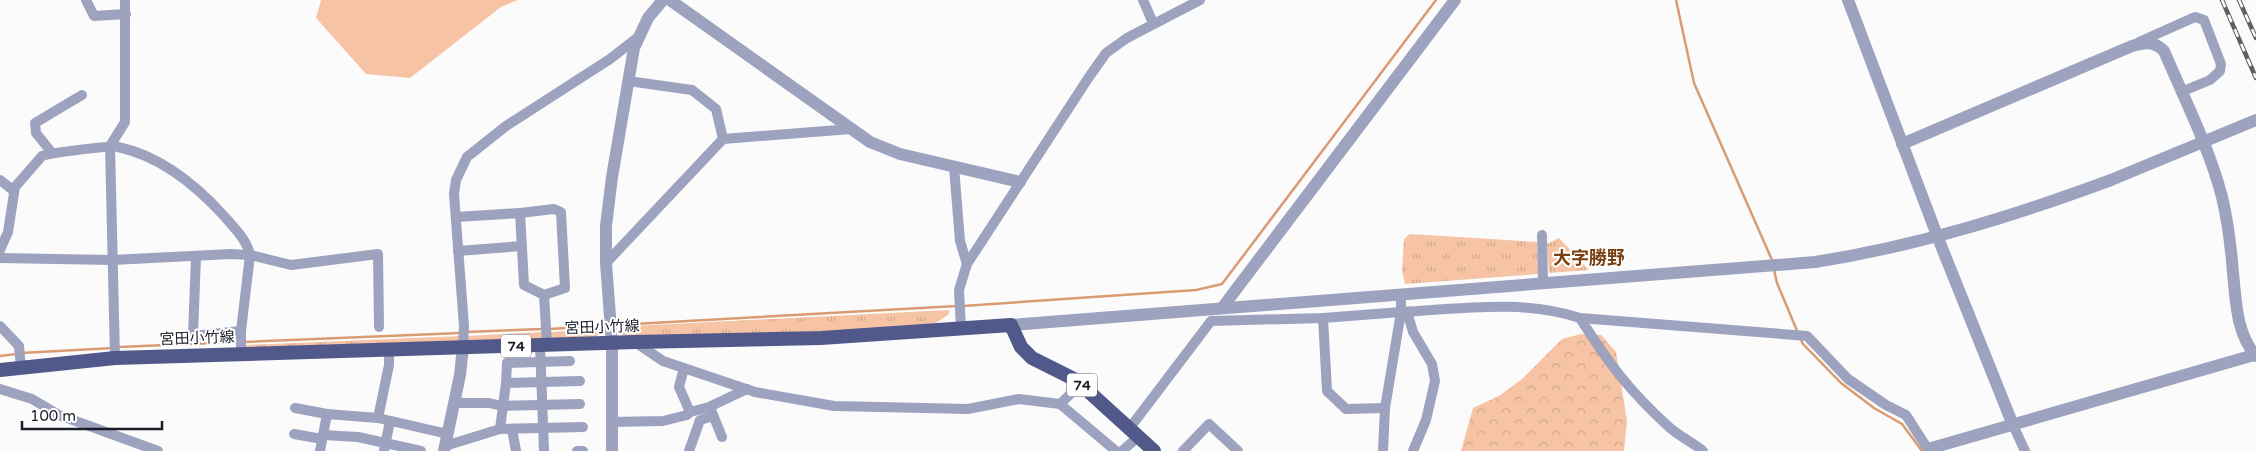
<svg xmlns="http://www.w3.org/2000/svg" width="2256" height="451" font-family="'Varela Round','Noto Sans JP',sans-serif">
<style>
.grass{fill:#f6c3a4}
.forest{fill:url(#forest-crowns)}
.park{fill:url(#park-tufts)}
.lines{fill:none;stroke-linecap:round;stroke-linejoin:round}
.stream{stroke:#db9b72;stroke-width:2.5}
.minor{stroke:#9da2bf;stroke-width:10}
.tertiary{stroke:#9da2bf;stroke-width:12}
.primary{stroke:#51588a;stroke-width:14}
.rail-casing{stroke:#5f6067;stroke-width:4.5}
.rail{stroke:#fff;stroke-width:2.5;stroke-dasharray:8;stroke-linecap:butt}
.tertiary-bridge{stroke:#9da2bf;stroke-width:12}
.labels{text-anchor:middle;stroke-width:4;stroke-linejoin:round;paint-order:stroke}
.shield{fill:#fff;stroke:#5f6067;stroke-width:1}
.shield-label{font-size:14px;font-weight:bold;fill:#1b1c26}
.street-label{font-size:15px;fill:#1b1c26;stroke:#fff}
.quarter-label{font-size:18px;font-weight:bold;fill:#7c4112;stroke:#fff}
</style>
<defs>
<pattern id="forest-crowns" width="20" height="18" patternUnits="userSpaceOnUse" patternTransform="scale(1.25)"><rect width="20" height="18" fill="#f6c3a4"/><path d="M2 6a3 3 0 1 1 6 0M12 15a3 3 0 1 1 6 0" fill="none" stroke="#d2a78d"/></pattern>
<pattern id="park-tufts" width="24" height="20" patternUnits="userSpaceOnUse" patternTransform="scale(1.25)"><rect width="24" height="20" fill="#f6c3a4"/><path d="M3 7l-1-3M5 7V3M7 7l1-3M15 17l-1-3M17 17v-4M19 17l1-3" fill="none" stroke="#d2a78d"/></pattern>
</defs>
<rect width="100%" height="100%" fill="#fbfbfb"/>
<path class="grass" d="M321,0h197l-17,7 -91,71 -44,-4 -50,-56z"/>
<path class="forest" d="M1581,334l20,1 15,17 11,69 -3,30h-163l12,-43 26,-12 23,-17 40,-40z"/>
<g class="park">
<path d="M1410,234l127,8 1,32 -133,10 -3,-13 2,-32z"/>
<path d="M1559,238l30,32 -40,3 -2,-29z"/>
<path d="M949,310v4l-13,9 -55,7 -256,7 -5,-5v-5l10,3 3,-4z"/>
<path d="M601,329v4l-8,6 -40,2 -3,-9z"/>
<path d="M544,332l-2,9 -72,2 -3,-7z"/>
<path d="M461,336l-3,8 -210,7 -3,-6z"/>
</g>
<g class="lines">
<g class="stream">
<path d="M1676,0l18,83 78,177"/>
<path d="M1774,270l3,13 21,50"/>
<path d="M963,306l233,-16 26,-6 214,-284"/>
<path d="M616,325l341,-19"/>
<path d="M548,329l60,-3"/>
<path d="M466,332l77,-3"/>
<path d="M1800,338l3,6 38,39 33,25 28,16 20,27"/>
<path d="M243,342l217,-9"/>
<path d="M119,347l119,-5"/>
<path d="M21,353l92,-5"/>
<path d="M0,356l16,-2"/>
</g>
<g class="minor">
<path d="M86,0l8,16 32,-2"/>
<path d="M1143,0l10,23"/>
<path d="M2139,42l56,-25 9,3 17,44 -1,7 -10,9 -29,12"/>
<path d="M628,81l64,9 24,19 7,30 128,-10"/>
<path d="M52,153l-16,-20 -1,-10 47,-28"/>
<path d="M954,167l6,74 7,23"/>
<path d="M0,180l14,11"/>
<path d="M520,213l34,-4 7,3 4,76 -21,7"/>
<path d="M456,217l64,-4 4,72 20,10 3,50"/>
<path d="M1542,235l1,47"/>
<path d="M0,250l8,-18 7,-45 27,-31c8,-3 69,-11 76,-9 43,9 79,39 107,70 10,12 22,23 25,38l-9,76v22"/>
<path d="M458,251l64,-5"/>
<path d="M196,256l-3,80 48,-5"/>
<path d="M0,258l112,2 119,-6 19,1 41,10 87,-11 1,73"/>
<path d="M606,263l117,-124"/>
<path d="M1401,294v18c59,-3 121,-13 179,6l227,18 41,43 38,26 20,10 23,36"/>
<path d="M1407,312l6,20 19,32 3,17 -9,39 -13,31"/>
<path d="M1323,318l4,73 19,18 39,-1"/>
<path d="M1580,318c27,43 50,74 89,109 10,9 23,15 34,24"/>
<path d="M0,326l19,20 2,22"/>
<path d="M961,328l-2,-38 8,-26 122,-187 17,-24 21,-15 73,-38"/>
<path d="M635,342l28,19 92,31 79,14 134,3 51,-10 41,5 21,-20"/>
<path d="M540,345l4,106"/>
<path d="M463,347l1,-21 -10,-132 2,-14 11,-23 39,-31 104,-67 27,-21"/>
<path d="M389,350v15l-11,53 70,16"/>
<path d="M115,358l-5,-212 15,-24v-122"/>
<path d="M570,361l-63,2 -1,20 74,-2"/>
<path d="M684,368l-5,19 11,25 19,-5 38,-18"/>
<path d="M0,389l32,10 27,16 99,36"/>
<path d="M455,403h34l13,3 78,-2"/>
<path d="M1060,404l56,47"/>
<path d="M295,408l32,6"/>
<path d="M711,410l11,27"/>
<path d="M612,422l51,-1 24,-6 3,-3"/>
<path d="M2013,425l12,26"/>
<path d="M500,429l6,-46"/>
<path d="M512,429l4,22"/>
<path d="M1129,429l82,-108 112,-3 78,-6 -16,96 -2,43"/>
<path d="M294,434l28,5"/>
<path d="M323,435l35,2 63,14"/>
<path d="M445,446l55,-17 83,-2"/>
<path d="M320,451l7,-37 51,4"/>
<path d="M384,451l6,-30"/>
<path d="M577,451h6"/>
<path d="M689,451l11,-31 13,-4"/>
<path d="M1122,451l16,-14"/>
<path d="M1183,451l26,-27 29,27"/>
</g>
<g class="tertiary">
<path d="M670,0l200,142 30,12 120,28"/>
<path d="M1848,0l90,238 75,187"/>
<path d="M1902,144l230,-98c13,-4 22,-5 32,5 20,47 45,96 58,146 6,25 9,50 11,76 3,28 3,60 23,83"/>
<path d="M1222,308l233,-308"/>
<path d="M1011,325l804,-63c102,-16 199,-46 296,-82"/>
<path d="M1928,449l326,-94"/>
<path d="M444,451l16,-76 3,-28"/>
<path d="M612,451v-108l-6,-80v-37l6,-49 22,-129 14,-30 15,-18"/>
</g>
<path class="primary" d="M0,370l115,-12 520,-16 186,-4 190,-13 10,22 11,11 44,22 78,71"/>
<g class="rail-casing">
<g id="rail">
<path d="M2222,0l34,78"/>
<path d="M2239,0l17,38"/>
</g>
</g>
<use href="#rail" class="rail"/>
<path class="tertiary-bridge" d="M2111,180l145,-60"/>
</g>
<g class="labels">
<g class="shield">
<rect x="501" y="334.5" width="30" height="23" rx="4"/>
<rect x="1067" y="373.5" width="30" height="23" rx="4"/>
</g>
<g class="shield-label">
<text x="516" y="351">74</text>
<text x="1082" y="390">74</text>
</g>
<g class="street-label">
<text transform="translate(602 327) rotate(-2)" y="5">宮田小竹線</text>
<text transform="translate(197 338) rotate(-2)" y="5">宮田小竹線</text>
</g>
<g class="quarter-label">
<text x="1589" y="264">大字勝野</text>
</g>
</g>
<path d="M22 421v8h140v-8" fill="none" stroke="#1b1c26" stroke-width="2.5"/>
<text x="30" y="421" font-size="15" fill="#1b1c26" stroke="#ffffff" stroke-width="4" paint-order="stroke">100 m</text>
</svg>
